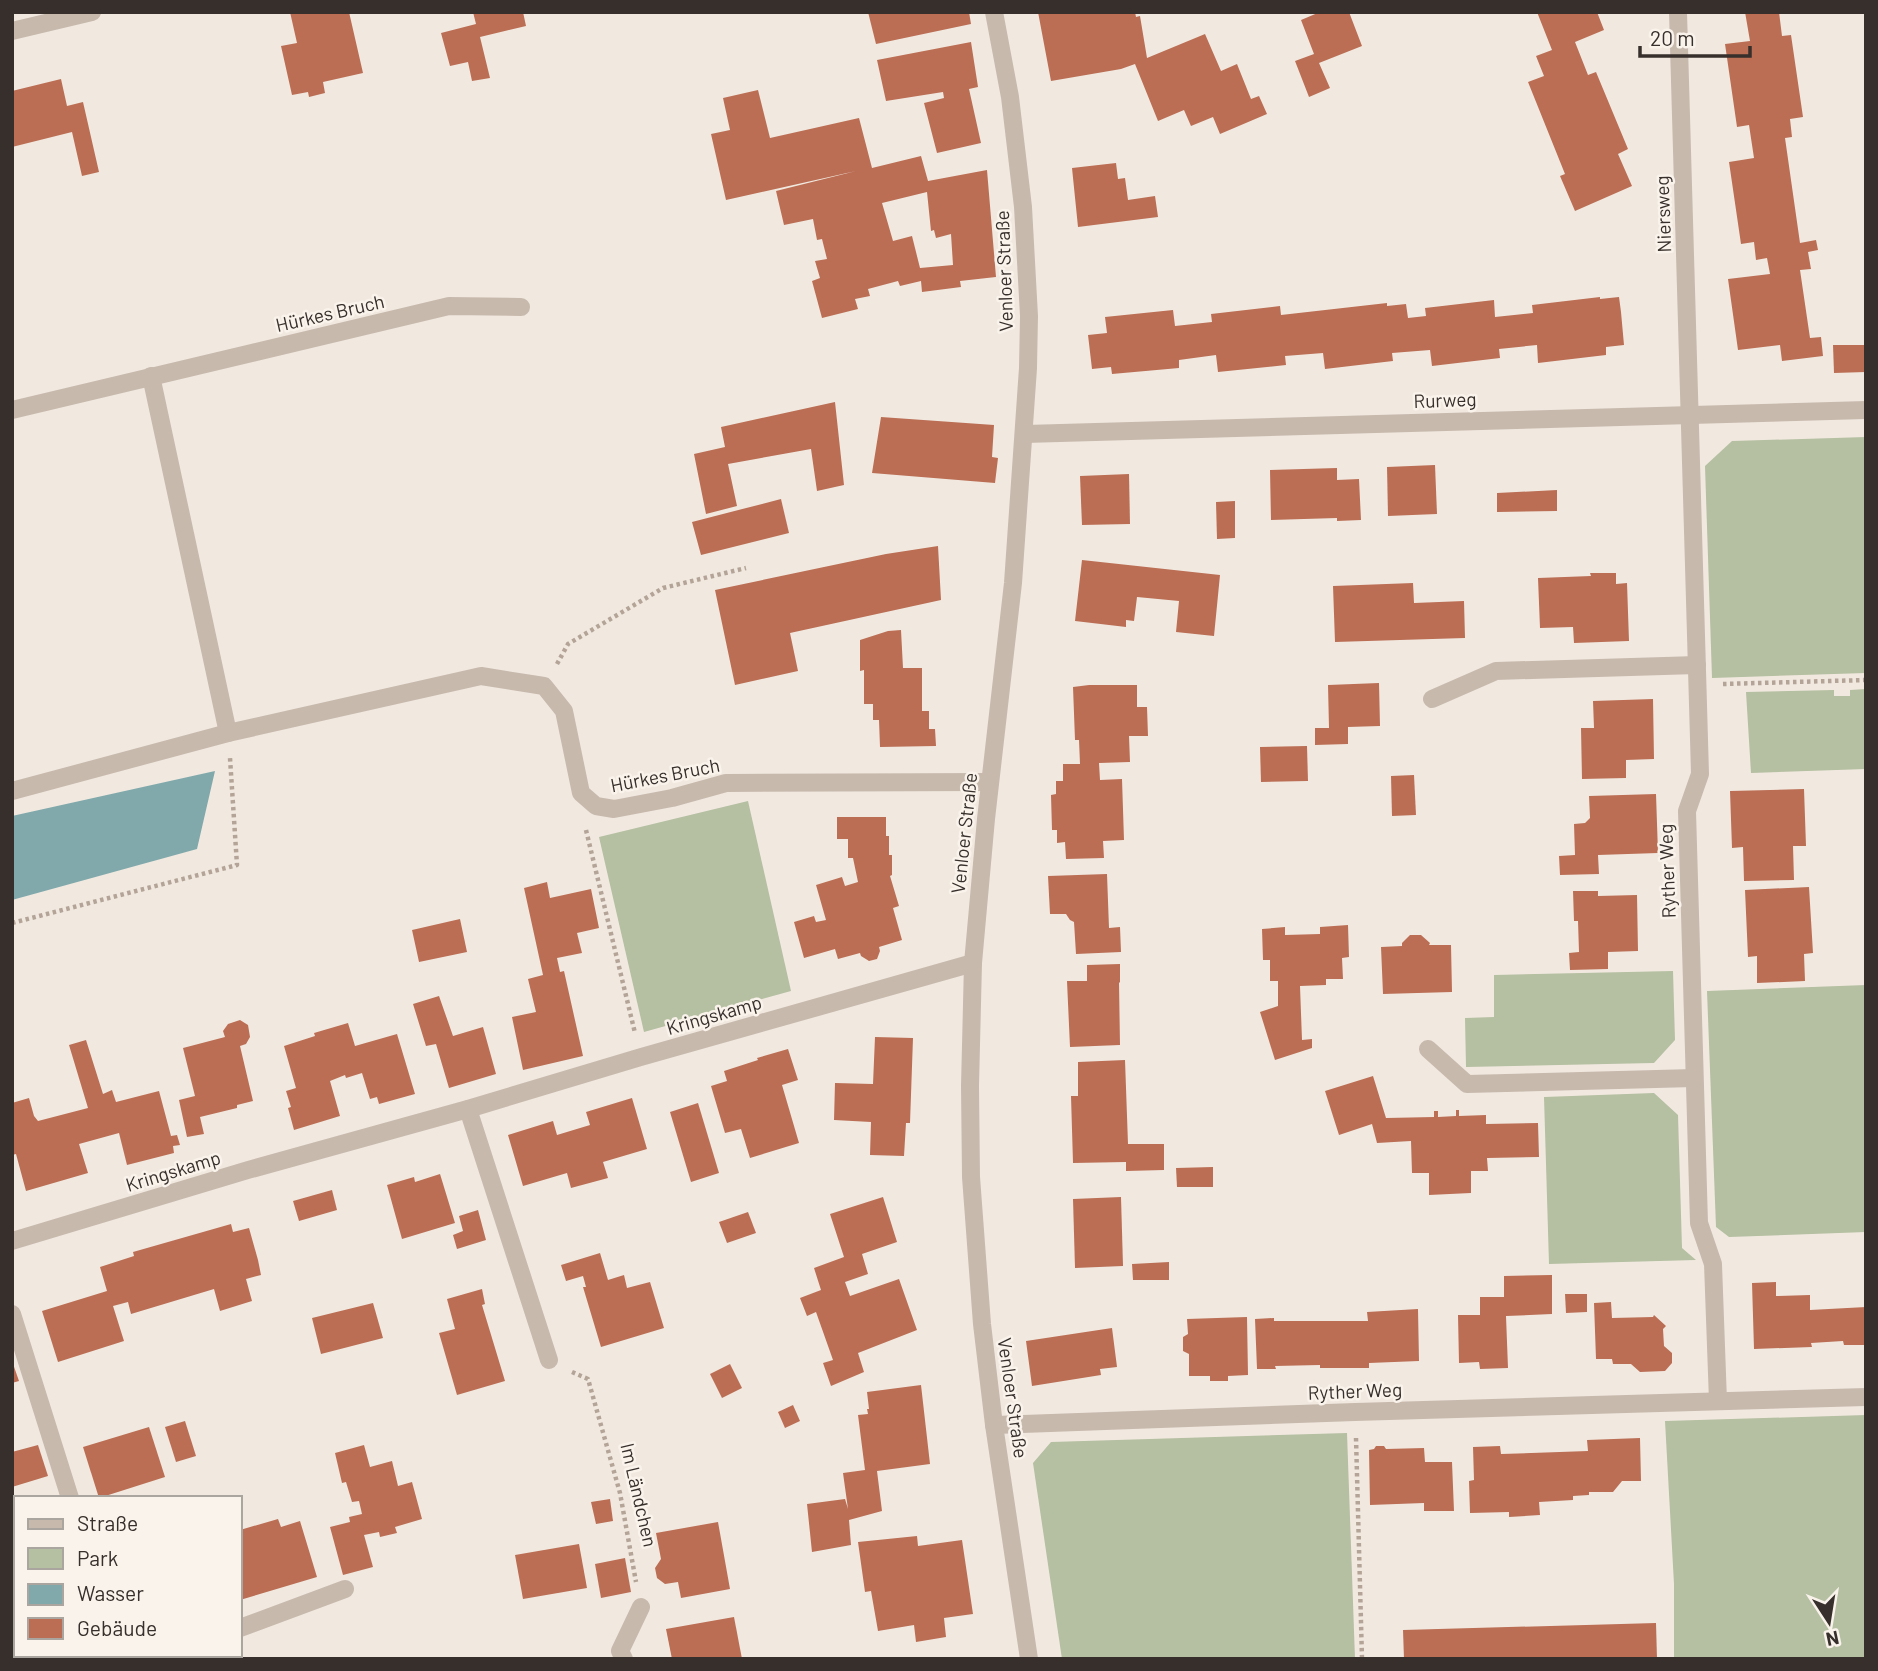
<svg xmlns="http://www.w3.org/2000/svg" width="1878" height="1671" font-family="Barlow,sans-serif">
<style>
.green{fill:#b5bfa1}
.water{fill:#81a9ab}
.building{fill:#bb6e54;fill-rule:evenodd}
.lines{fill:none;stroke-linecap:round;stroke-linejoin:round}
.path{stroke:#b4a497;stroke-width:4.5;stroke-dasharray:3.5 3.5;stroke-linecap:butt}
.minor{stroke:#c8b9ad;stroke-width:18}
.labels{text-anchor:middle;stroke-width:5;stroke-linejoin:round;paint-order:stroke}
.street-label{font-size:19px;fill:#372f2b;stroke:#f9f3ec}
</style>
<rect width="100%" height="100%" fill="#f1e9e0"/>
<g class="green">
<path d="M1866,437v236l-154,5 -7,-212 27,-25z"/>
<path d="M1866,689v80l-115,4 -5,-81 88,-2v6h16v-6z"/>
<path d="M748,801l43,190 -147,41 -45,-195z"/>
<path d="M1673,971l2,69 -21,23 -188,4 -1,-49 29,-1v-42z"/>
<path d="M1866,985v247l-137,5 -13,-10 -9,-236z"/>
<path d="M1654,1093l24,22 4,133 14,12 -147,4 -5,-167z"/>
<path d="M1866,1415v244h-192v-75l-9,-163z"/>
<path d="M1347,1433l8,226h-293l-29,-196 18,-21z"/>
<path d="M16,1631v24h87l-4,4h-87v-27z"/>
</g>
<path class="water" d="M215,771l-18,78 -185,51v-84z"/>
<g class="building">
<path d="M290,12h59l14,61 -40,9 2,11 -16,4 -1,-5 -16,3 -11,-49 16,-3z"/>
<path d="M473,12h50l3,14 -46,11 10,41 -18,3 -4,-19 -18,4 -9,-33 35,-9z"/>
<path d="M868,12h101l2,12 -95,20z"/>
<path d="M1038,12h97l1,5 4,-1 7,42 58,-24 16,37 16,-7 14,35 8,-3 8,18 -47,20 -7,-17 -22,9 -7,-16 -26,11 -23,-57 -14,5 -70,12z"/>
<path d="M1320,12h29l13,34 -43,17 11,25 -21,9 -14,-36 19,-7 -13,-34z"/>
<path d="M1537,12h60l7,18 -29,12 13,33 8,-3 32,77 -10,5 14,32 -57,25 -15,-35 5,-2 -37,-92 16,-6 -8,-20 16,-6z"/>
<path d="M1745,12h34l3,24 9,-1 12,82 -13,2 2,18 -7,1 15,105 16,-3 2,10 -10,2 3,17 -11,1 10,68 11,-1 2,19 -41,5 -2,-16 -42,5 -10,-71 42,-5 -3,-16 -11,2 -2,-18 -13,2 -12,-82 25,-4 -5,-33 -12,2 -12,-83 25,-3z"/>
<path d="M971,42l7,45 -9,2 12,54 -44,10 -13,-50 20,-5 -1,-6 -57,9 -9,-41z"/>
<path d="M61,79l6,27 16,-4 16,70 -17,4 -10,-44 -60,15v-56z"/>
<path d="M758,90l12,48 89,-20 13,50 49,-12 7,25 59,-11 9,107 -36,4 1,6 -39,5 -1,-11 -21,5 -2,-5 -30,8 2,7 -15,3 3,10 -36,9 -10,-37 8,-3 -5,-17 12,-2 -5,-20 -5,1 -4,-21 -29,6 -8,-34 80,-20 -130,29 -15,-66 19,-4 -7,-32zM927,192l4,39 3,-1 2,8 15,-4 2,31 -33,3 -8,-32 -19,5 -11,-38z"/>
<path d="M1116,163l2,16 7,-1 3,22 27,-4 3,21 -80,10 -6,-59z"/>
<path d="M1600,297v2l19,-2 2,15 3,33 -18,2v8l-68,8 -1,-18 -38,4 1,9 -68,8 -2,-16 -38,3 1,8 -68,8 -2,-16 -38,3 1,9 -68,7 -2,-17 -37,5v8l-67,6 -1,-7 -19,2 -4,-34 19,-2 -2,-16 68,-7 2,16 37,-4 -1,-8 69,-8 1,9 106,-12v3l19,-2 2,14 18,-2 -1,-8 69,-8 1,17 38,-4 -1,-8z"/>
<path d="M1833,345h33v27l-32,1z"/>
<path d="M835,402l9,83 -27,6 -6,-42 -83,15 9,42 -31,8 -12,-60 31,-7 -4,-20z"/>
<path d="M881,417l113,8 -2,32 6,1 -3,25 -123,-10z"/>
<path d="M1435,465l2,49 -49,2 -1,-49z"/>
<path d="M1337,468v12l22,-1 2,41 -24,1v-3l-66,2 -1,-50z"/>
<path d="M1129,474l1,50 -48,1 -2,-49z"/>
<path d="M1557,490v21l-60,1v-19z"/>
<path d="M781,499l8,34 -88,22 -9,-33z"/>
<path d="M1235,501v37l-18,1 -1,-37z"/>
<path d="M938,546l3,54 -151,33 8,38 -63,14 -20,-95 171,-36z"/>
<path d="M1082,560l138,15 -6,61 -38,-4 3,-31 -42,-4 -3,24 -8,-1v7l-51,-6z"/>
<path d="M1590,573h26v11l11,-1 2,58 -55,2 -1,-16 -33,1 -2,-50 53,-2z"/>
<path d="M1413,583l1,20 50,-2 1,37 -130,4 -2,-56z"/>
<path d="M901,630l2,38h19v43h7v18h6l1,17 -56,1 -1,-27h-6v-16h-9v-34l-4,1v-31l28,-9z"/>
<path d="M1379,683l1,43 -32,1v17l-33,1v-17h14l-1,-43z"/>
<path d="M1089,685h48v22h10l1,29h-19l1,26 -31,1 1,17 22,-1 2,61 -21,1 1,17 -38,1 -1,-17 -8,1v-13h-5l-1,-35 5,-1v-13h7v-17h17l-1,-24h-4l-2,-53z"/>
<path d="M1653,699l1,60 -28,1v18l-44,1 -1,-51h13l-1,-27z"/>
<path d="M1307,746l1,35 -47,1 -1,-35z"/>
<path d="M1414,775l2,40 -24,1 -1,-40z"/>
<path d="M1804,789l2,57h-13l1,34 -50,1 -1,-34 -11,1 -2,-57z"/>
<path d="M1656,794l2,59 -60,2 1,19 -39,1 -1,-19 16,-1 -1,-31 11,-1 5,-5 -1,-22z"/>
<path d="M837,817h49v19h3v19h3v20l-2,1 9,30 -6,2 9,32 -23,7 1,4 -3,8 -8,2 -8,-5 -1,-3 -22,6 -3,-10 -31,9 -10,-36 20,-6 2,6 10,-2 -10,-35 26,-8 3,9 13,-4 -5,-24h-5v-19h-11z"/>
<path d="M1107,874l2,54 11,-1 1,25 -45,2 -2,-32 -4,-2 -4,-6h-16l-2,-38z"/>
<path d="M547,882l3,16 41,-9 8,39 -22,5 5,20 -25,5 3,14 4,-1 19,85 -60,14 -11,-53 24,-5 -8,-33 15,-4 -19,-87z"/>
<path d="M1809,887l4,66 -9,1 1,27 -48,2v-27l-9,1 -3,-67z"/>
<path d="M1573,891h25v5l39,-1 1,56 -30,1v17l-38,1 -1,-17 10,-1 -1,-31h-4z"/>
<path d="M460,919l7,33 -48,10 -7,-32z"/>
<path d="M1348,925l1,32 -7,1 1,21h-17v6l-26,1 2,54 10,-1v9l-37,12 -15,-48 18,-6v-25h-8v-21h-7l-1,-31 23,-2v8l35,-1v-7z"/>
<path d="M1410,935h11l9,8 -1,2h22l1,47 -69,2 -2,-47 21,-1v-3z"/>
<path d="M1120,964v19l-1,-1 1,63 -50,2 -3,-66h20v-16z"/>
<path d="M439,996l14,40 30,-9 13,47 -47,14 -13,-44 -10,2 -13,-42z"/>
<path d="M240,1020l8,5 2,12 -4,7 -6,2 13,55 -16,4v3l-37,9 4,17 -17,3 -8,-37 16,-4 -12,-48 42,-11 -2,-6 5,-7z"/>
<path d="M348,1023l7,23 42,-12 18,60 -36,10 -2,-7 -7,2 -8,-26 -16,5 -1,-3 -15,6 10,35 -46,14 -6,-22 3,-1 -5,-16 10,-3 -12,-42 31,-10 -1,-3z"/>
<path d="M875,1037l38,1 -3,85h-4l-2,33 -34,-1 1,-33 -37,-2 1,-37 38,1z"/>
<path d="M86,1040l17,54 9,-4 4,12 43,-11 12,45 6,-1 3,10 -7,1 1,7 -47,12 -8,-32 -40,11 9,29 -62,18 -10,-37 -4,1v-52l17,-5 5,18 4,5 50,-13 -19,-63z"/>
<path d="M788,1049l10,31 -16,5 17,58 -49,15 -9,-29 -16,4 -14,-47 16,-5 -3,-10 34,-11 -1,-2z"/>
<path d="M1125,1060l3,84h36v26l-38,1v-9l-53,1 -2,-67h7v-34z"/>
<path d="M1373,1076l13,42 48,-1v-6h4v6l18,-1v-6h3v6l27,-1v9l52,-1 1,34 -52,1 1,13h-17v22l-42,2v-22h-17l-1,-32 -34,2 -5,-19 -33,11 -14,-44z"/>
<path d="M632,1098l15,51 -44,13 5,16 -37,10 -4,-15 -44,13 -15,-51 45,-14 4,14 33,-10 -4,-13z"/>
<path d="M698,1103l21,70 -28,9 -21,-70z"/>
<path d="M1213,1167v20h-36l-1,-19z"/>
<path d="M440,1174l15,49 -53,16 -15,-54 27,-8 1,5z"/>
<path d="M332,1190l5,20 -38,11 -6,-20z"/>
<path d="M883,1197l14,45 -35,12 6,20 -23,8 5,14 49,-17 18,51 -59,23 6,19 -33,14 -8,-23 10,-3 -17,-48 -9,4 -7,-18 21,-8 -7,-22 30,-11 -14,-43z"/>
<path d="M1121,1197l2,69 -48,2 -2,-69z"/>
<path d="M478,1210l8,30 -29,9 -4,-14 10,-4 -4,-15z"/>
<path d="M748,1212l8,21 -29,10 -8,-21z"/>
<path d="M231,1224l2,8 16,-4 9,32 3,15 -15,4 6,22 -32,10 -6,-22 -83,25 -3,-12 -15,4 11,35 -66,21 -16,-51 65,-20 -7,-24 34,-11 -1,-4z"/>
<path d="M600,1253l8,27 16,-5 3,13 23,-6 14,46 -63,19 -18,-60h3l-3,-11 -17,5 -5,-16z"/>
<path d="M1169,1262v18h-36l-1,-16z"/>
<path d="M1552,1275v39l-46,2 2,52 -28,1 -1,-7 -20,1 -1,-48h22v-18h24v-21z"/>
<path d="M1776,1282v14l34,-1v15l56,-3v38h-22l-1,-4 -32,2 1,4 -58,2 -2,-66z"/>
<path d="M482,1289l3,15 -3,1 23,76 -48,14 -18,-62 16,-4 -8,-30z"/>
<path d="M1565,1294h22v18l-21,1z"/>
<path d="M1611,1302l1,16 41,-1 1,-2 12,11 -3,3 1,17 8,7v10l-7,8 -25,1 -9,-8h-18l-1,-5h-16l-2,-56z"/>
<path d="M373,1303l10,35 -62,16 -9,-36z"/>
<path d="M1418,1309l1,52 -50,2v5h-49v-3l-45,1 1,3h-19l-2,-50 19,-1v3h94l-1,-9z"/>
<path d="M1247,1317l1,58 -20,1v5h-18v-5h-21v-22l-6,-3v-14l5,-3 -1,-15z"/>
<path d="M1112,1328l5,39 -17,2 1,6 -69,11 -6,-45z"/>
<path d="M12,1361l7,20 -7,2z"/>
<path d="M730,1364l12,24 -20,10 -12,-24z"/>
<path d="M921,1385l9,79 -53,7 5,40 -33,9 2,25 -39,7 -5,-48 38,-5 3,10 -5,-36 22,-3 -7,-55 10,-1 -1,-5h2l-2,-17z"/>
<path d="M793,1405l7,16 -15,7 -7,-16z"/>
<path d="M185,1421l11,35 -20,6 -11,-35z"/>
<path d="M149,1427l16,50 -66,21 -16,-51z"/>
<path d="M1640,1438l1,43h-19l-9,11h-24v3l-16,1v4l-34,2 1,13 -31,2v-5l-39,1 -1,-32 5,-1 -1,-33 27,-1 1,8 87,-3 -1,-11z"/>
<path d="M38,1445l10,31 -36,11v-35z"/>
<path d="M364,1445l6,22 22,-6 6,25 14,-4 10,37 -27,8 2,6 -17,4 -1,-5 -15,3 9,32 -30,8 -13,-48 20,-5 -1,-5 13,-3 -3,-13 -7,1 -6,-20 -4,1 -7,-30z"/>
<path d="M1376,1446h8l2,3 38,-1 1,14h27l2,49h-30v-8l-54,2 -1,-55 5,-1z"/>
<path d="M610,1499l3,22 -17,3 -5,-22z"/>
<path d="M278,1519l3,8 19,-6 17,56 -77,23v-70z"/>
<path d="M718,1522l12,67 -49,9 -3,-16 -13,2 -8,-6 -2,-10 6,-9 -5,-26z"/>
<path d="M917,1536l1,10 44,-6 11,74 -29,4 2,19 -30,5 -2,-17 -36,6 -7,-40 -6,1 -7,-50z"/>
<path d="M16,1542v55l-4,1v-55z"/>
<path d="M579,1544l8,44 -64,11 -8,-44z"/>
<path d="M625,1558l6,34 -30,6 -6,-34z"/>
<path d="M734,1617l8,42h-70l-6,-30z"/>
<path d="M1656,1623l1,36h-253l-1,-29z"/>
</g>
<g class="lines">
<g class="path">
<path d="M557,664l11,-20 95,-56 83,-20"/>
<path d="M1723,684l143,-4"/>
<path d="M586,830l49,203"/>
<path d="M12,923l225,-58 -7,-107"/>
<path d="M572,1372l16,7 32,114 16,89"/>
<path d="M1356,1438l6,221"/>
</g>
<g class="minor">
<path d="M994,12l16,85 13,110 6,109 -1,52 -15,215 -27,236 -13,144 -3,123 1,91 11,147 12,101 35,234"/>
<path d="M1678,12l22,762 -13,37 12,412 14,41 5,137"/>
<path d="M12,31l80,-19"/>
<path d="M151,376l77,357"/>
<path d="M12,410l437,-104 72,1"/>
<path d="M1025,434l841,-24"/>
<path d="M1432,699l64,-28 201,-6"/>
<path d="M12,791l216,-58 253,-57 63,10 20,25 17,82 15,13 18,3 58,-11 54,-15 264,-1"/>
<path d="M1428,1049l39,35 227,-6"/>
<path d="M468,1109l81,251"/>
<path d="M12,1241l236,-71 220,-61 173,-52 332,-94"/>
<path d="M12,1314l58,184"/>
<path d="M994,1425l361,-13 511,-15"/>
<path d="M240,1628l105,-39"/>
<path d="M118,1655l1,4"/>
<path d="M154,1659l10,-4"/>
<path d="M624,1659l-4,-8 21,-44"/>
</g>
</g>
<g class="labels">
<g class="street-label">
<text transform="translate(1663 214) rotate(-92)" y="7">Niersweg</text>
<text transform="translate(1004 271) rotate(-92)" y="7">Venloer Straße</text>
<text transform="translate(330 313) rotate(-13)" y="7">Hürkes Bruch</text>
<text transform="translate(1445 400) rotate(-2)" y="7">Rurweg</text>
<text transform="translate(665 775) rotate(-11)" y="7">Hürkes Bruch</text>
<text transform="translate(964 833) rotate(-84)" y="7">Venloer Straße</text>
<text transform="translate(1667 871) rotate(-92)" y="7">Ryther Weg</text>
<text transform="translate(714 1015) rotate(-16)" y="7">Kringskamp</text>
<text transform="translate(173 1171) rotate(-17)" y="7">Kringskamp</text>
<text transform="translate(1355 1391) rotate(-2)" y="7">Ryther Weg</text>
<text transform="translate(1013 1398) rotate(82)" y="7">Venloer Straße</text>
<text transform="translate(639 1495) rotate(77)" y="7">Im Ländchen</text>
</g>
</g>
<rect width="1878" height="1671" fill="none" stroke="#372f2b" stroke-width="28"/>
<rect x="14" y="1496" width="228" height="161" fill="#f9f3ec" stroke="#aba59f" stroke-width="2"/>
<rect x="28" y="1519" width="35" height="10" fill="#c8b9ad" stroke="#aba59f" stroke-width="2"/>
<text x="77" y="1531" font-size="21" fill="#372f2b">Straße</text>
<rect x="28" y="1548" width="35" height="21" fill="#b5bfa1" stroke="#aba59f" stroke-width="2"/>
<text x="77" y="1566" font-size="21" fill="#372f2b">Park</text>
<rect x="28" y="1584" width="35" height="21" fill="#81a9ab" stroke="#aba59f" stroke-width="2"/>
<text x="77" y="1601" font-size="21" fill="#372f2b">Wasser</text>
<rect x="28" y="1618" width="35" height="21" fill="#bb6e54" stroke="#aba59f" stroke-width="2"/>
<text x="77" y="1636" font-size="21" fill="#372f2b">Gebäude</text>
<g transform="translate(1829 1622) rotate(168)" stroke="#f9f3ec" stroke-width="5" paint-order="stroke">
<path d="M0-5L12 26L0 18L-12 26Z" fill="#372f2b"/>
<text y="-10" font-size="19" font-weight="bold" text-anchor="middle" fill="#372f2b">N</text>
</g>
<path d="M1640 46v10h110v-10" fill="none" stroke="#372f2b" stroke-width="3.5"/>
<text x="1650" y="46" font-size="21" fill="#372f2b" stroke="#f9f3ec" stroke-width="5" paint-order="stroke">20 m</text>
</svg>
